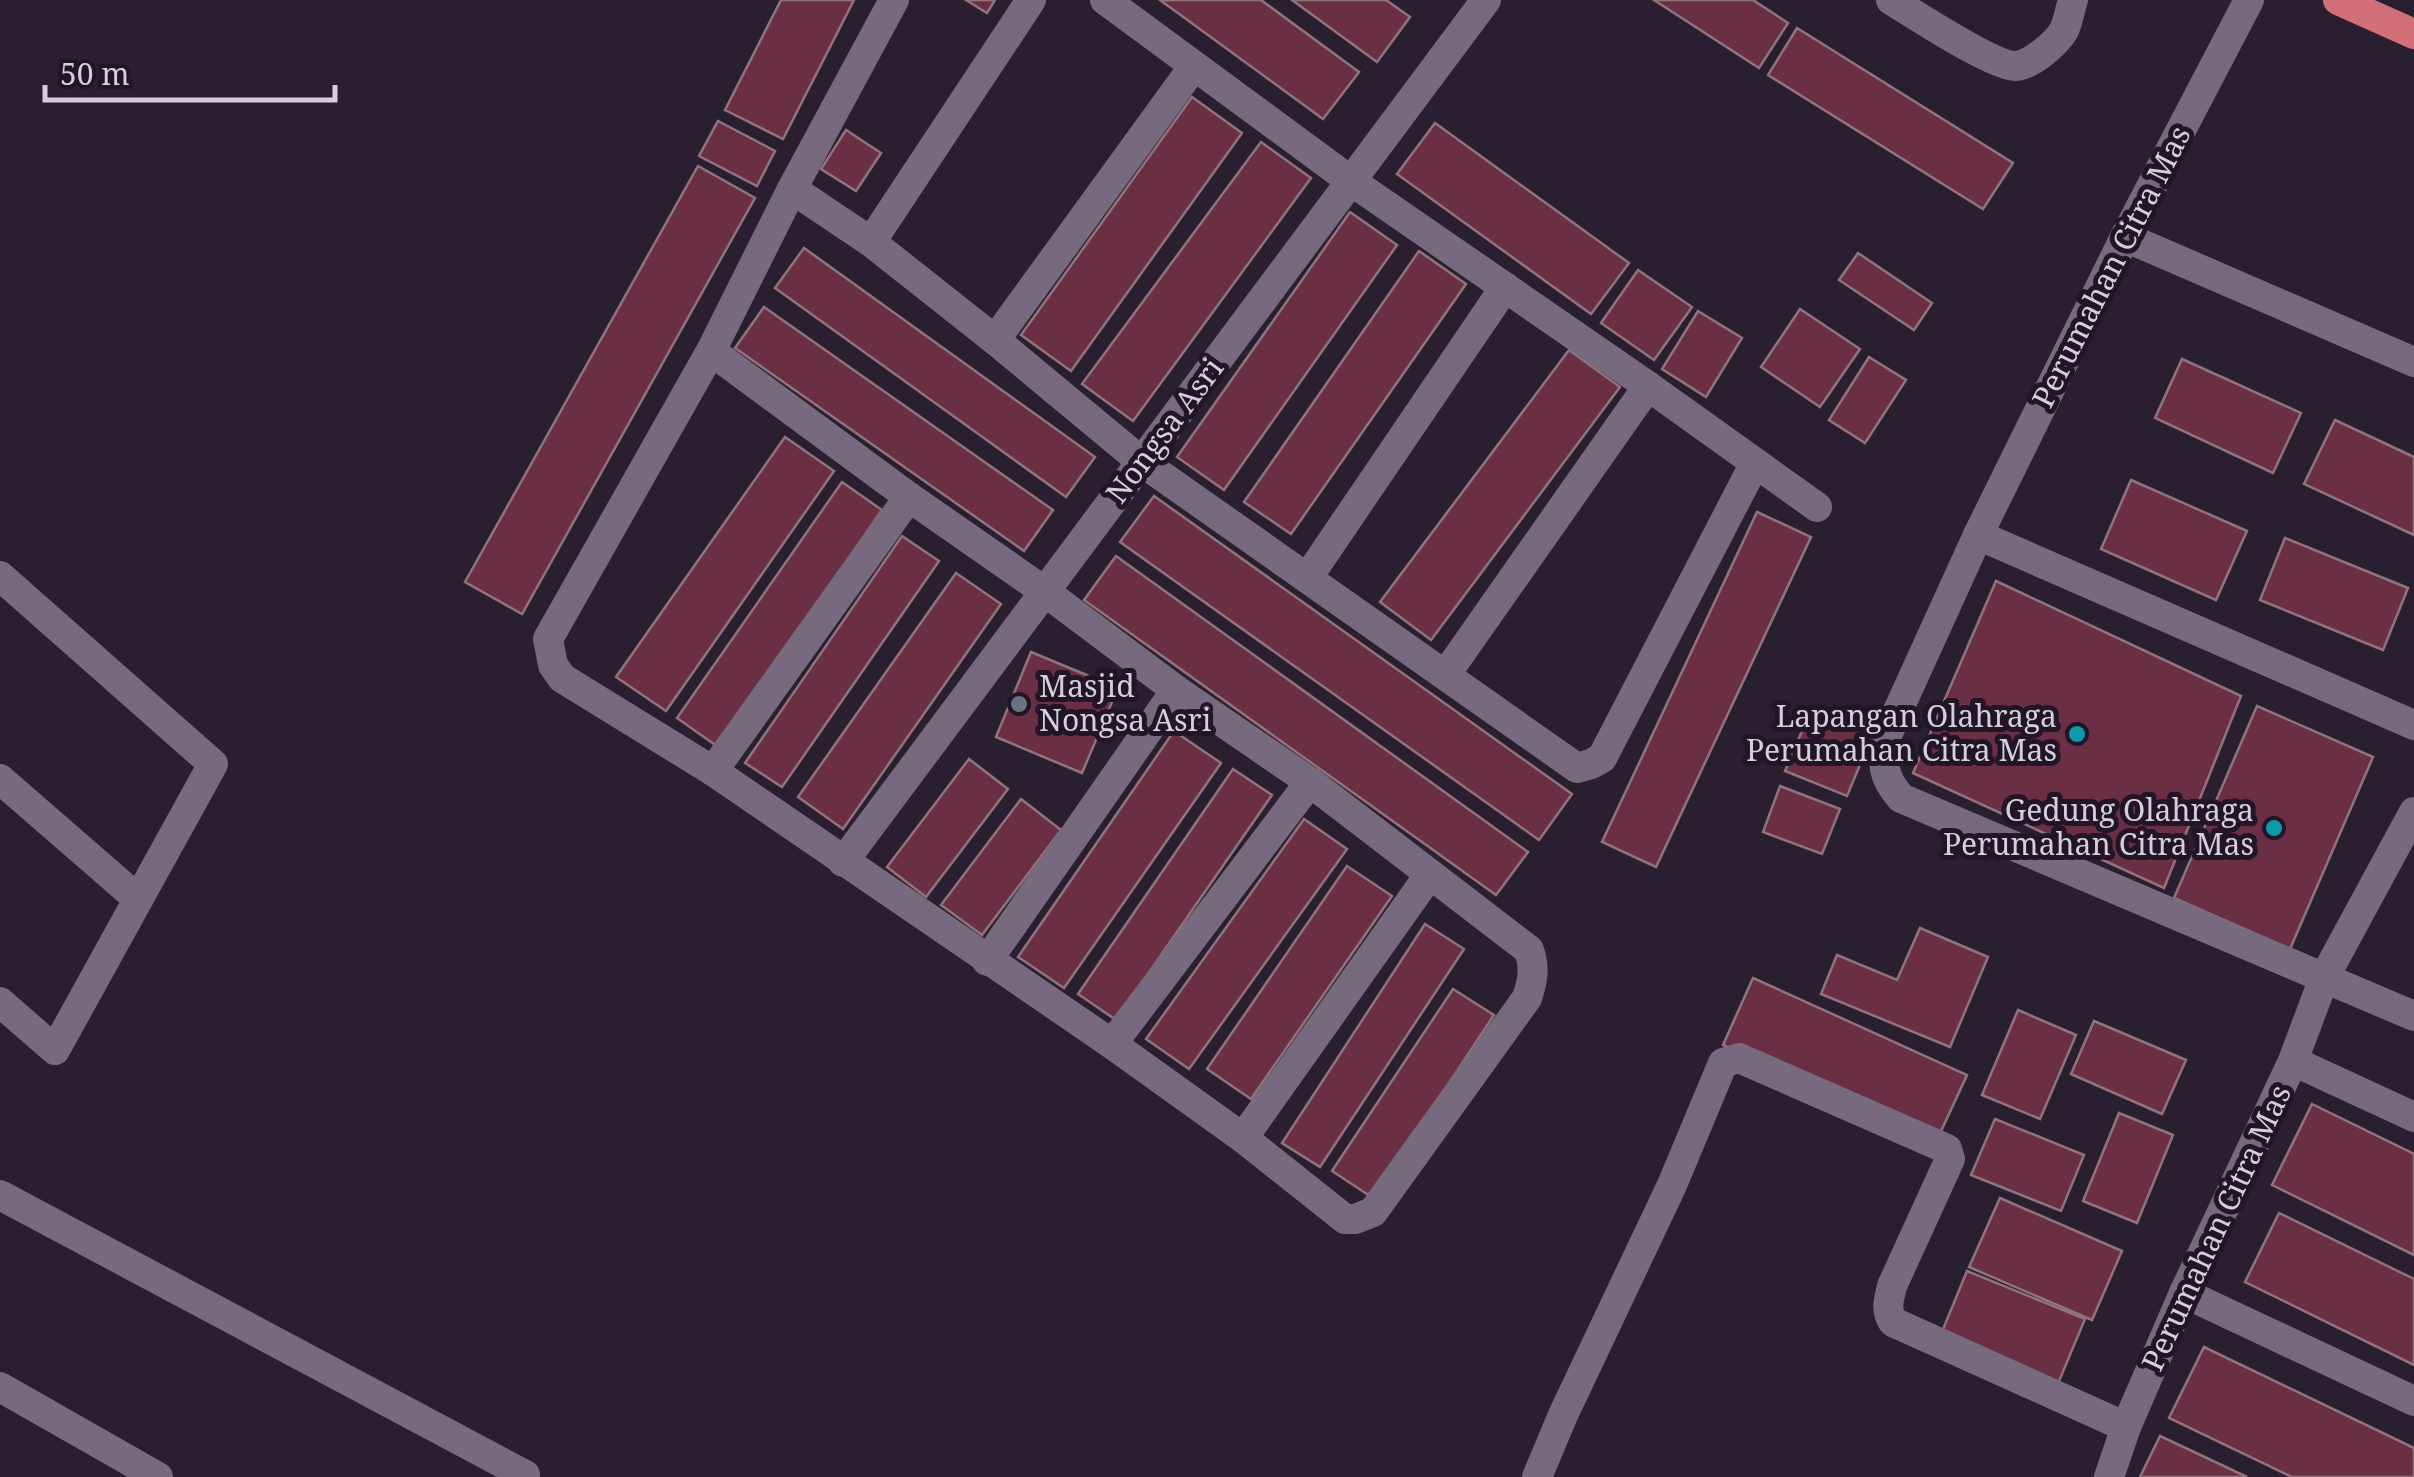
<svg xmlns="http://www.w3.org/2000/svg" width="2414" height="1477" font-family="'Noto Serif',serif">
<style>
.building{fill:#6a2e45;stroke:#8f747c;stroke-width:2.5}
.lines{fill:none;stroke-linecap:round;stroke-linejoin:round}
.street{stroke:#776a7f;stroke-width:30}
.highway{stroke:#d36f79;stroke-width:30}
.worship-dot{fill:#6b7280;stroke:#211527;stroke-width:4}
.culture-dot{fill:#0f9aa8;stroke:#211527;stroke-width:4}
.labels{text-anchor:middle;stroke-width:10;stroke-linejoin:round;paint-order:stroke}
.street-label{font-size:30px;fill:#d6cfdb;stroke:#211527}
.poi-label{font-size:30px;fill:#d6cfdb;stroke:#211527;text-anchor:end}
</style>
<rect width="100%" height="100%" fill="#2a1f31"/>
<g class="building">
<path d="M781,0h73l-71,139 -58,-29z"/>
<path d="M966,0h29l-8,13z"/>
<path d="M1160,0h101l98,72 -36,47z"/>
<path d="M1292,0h94l24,17 -33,45z"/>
<path d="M1654,0h99l35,23 -29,45z"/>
<path d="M1797,28l216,135 -30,46 -215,-134z"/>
<path d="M1192,97l50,36 -171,238 -50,-36z"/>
<path d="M718,121l57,30 -18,35 -58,-30z"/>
<path d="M1435,123l194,140 -38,51 -194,-140z"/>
<path d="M846,130l35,23 -25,38 -35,-22z"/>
<path d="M1261,142l50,36 -178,243 -51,-37z"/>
<path d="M698,166l57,32 -233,416 -57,-32z"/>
<path d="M1350,212l47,33 -173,245 -47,-33z"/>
<path d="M804,248l291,209 -29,40 -291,-209z"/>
<path d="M1419,251l47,33 -175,250 -47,-32z"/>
<path d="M1858,253l74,50 -18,27 -75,-50z"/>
<path d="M1638,270l54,37 -38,53 -53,-37z"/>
<path d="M764,307l289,203 -29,41 -289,-203z"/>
<path d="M1800,309l60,40 -40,58 -59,-40z"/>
<path d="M1698,311l44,27 -36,59 -44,-28z"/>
<path d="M1569,350l51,37 -189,253 -51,-38z"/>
<path d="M1869,357l37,23 -41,63 -36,-23z"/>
<path d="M2182,359l119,54 -28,60 -118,-55z"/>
<path d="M2335,420l79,37v78l-110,-51z"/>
<path d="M785,437l49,34 -168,240 -50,-34z"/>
<path d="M2131,480l116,51 -31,69 -115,-51z"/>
<path d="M842,482l40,28 -164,237 -41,-29z"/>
<path d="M1154,496l418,298 -33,46 -419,-298z"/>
<path d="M1757,512l54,25 -155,330 -54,-25z"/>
<path d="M902,536l37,25 -157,226 -37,-24z"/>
<path d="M2285,538l123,50 -25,62 -123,-50z"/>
<path d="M1116,556l412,296 -32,43 -412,-295z"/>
<path d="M956,573l45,31 -158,225 -45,-32z"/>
<path d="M1996,581l245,115 -77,192 -251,-115z"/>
<path d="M1031,652l87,36 -36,85 -86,-36z"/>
<path d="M2257,706l116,51 -83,192 -116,-51z"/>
<path d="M1811,710l61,26 -25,60 -62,-25z"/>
<path d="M1174,731l47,32 -157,225 -46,-31z"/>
<path d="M969,759l39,30 -82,108 -39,-30z"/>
<path d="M1233,769l39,26 -156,225 -38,-26z"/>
<path d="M1780,786l60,23 -18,45 -59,-22z"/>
<path d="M1021,799l40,31 -79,105 -41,-30z"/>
<path d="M1304,819l43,30 -158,220 -43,-30z"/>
<path d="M1347,866l45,30 -141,203 -44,-30z"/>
<path d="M1425,924l39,25 -144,218 -38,-24z"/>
<path d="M1920,928l68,29 -38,90 -129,-53 16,-39 60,25z"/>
<path d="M1753,978l214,97 -31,67 -213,-97z"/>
<path d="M1453,989l41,26 -121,183 -41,-27z"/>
<path d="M2018,1010l58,25 -36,84 -58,-24z"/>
<path d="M2094,1021l92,39 -24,54 -91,-40z"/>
<path d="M2312,1104l102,50v101l-142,-70z"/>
<path d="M2119,1113l54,22 -36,88 -54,-22z"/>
<path d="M1995,1119l89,36 -23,56 -90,-36z"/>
<path d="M2000,1198l122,53 -30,69 -123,-53z"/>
<path d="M2279,1213l135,66v86l-169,-83z"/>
<path d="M1967,1271l118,48 -28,67 -118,-47z"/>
<path d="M2204,1347l210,101v29h-122l-123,-59z"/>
<path d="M2160,1436l87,41h-107z"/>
</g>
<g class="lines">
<g class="street">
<path d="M1105,0l246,181 297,205 169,121"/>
<path d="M1891,0c23,14 102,66 124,66 15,0 42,-23 49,-36 4,-8 6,-21 9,-30"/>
<path d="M2249,0l-124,237 -147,298 -91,200c-4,29 -6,40 14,63l513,218"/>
<path d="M792,189l79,53 124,98 147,122 435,306 14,-4 11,-6 153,-295"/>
<path d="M2125,237l289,125"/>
<path d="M871,242l160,-242"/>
<path d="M995,340l199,-274"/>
<path d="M711,351l198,146 135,94 132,99 134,92 219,168c6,18 4,30 -2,48l-154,214 -18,7h-10l-102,-81 -131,-94 -399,-273 -151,-93 -9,-13 -5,-26 163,-288 81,-162 102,-189"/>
<path d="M1978,535l436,190"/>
<path d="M0,576l213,188 -158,286 -55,-48"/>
<path d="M1308,577l197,-290"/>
<path d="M1446,674l202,-288"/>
<path d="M713,771l196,-274"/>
<path d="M0,779l138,120"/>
<path d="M843,862l643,-862"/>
<path d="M987,961l189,-271"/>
<path d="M1112,1044l198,-262"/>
<path d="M2293,1061l121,56"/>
<path d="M1243,1138l187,-264"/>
<path d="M0,1195l525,280 -1,2"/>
<path d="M2184,1293l230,108"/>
<path d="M0,1387l158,90"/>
<path d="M1537,1477l26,-62 109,-230 51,-122 16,-5 208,91 3,10 -58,127c-3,13 -7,24 1,36l233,105"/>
<path d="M2109,1477l17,-50 58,-134 109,-232 31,-83 90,-166"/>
</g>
<path class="highway" d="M2338,0l76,34"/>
</g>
<circle class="worship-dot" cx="1019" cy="704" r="10"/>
<g class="culture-dot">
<circle cx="2077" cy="734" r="10"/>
<circle cx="2274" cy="828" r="10"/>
</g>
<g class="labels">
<g class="street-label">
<text transform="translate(2112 267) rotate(-63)" y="10">Perumahan Citra Mas</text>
<text transform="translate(1165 431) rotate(-53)" y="10">Nongsa Asri</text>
<text transform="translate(2217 1228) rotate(-65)" y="10">Perumahan Citra Mas</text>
</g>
<g class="poi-label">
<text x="1039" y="697" text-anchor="start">Masjid<tspan x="1039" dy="34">Nongsa Asri</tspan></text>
<text x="2057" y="727">Lapangan Olahraga<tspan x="2057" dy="34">Perumahan Citra Mas</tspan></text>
<text x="2254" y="821">Gedung Olahraga<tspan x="2254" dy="34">Perumahan Citra Mas</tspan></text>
</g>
</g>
<path d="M45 85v15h290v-15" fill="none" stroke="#d6cfdb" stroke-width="5"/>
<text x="60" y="85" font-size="30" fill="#d6cfdb" stroke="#211527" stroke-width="8" paint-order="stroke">50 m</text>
</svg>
